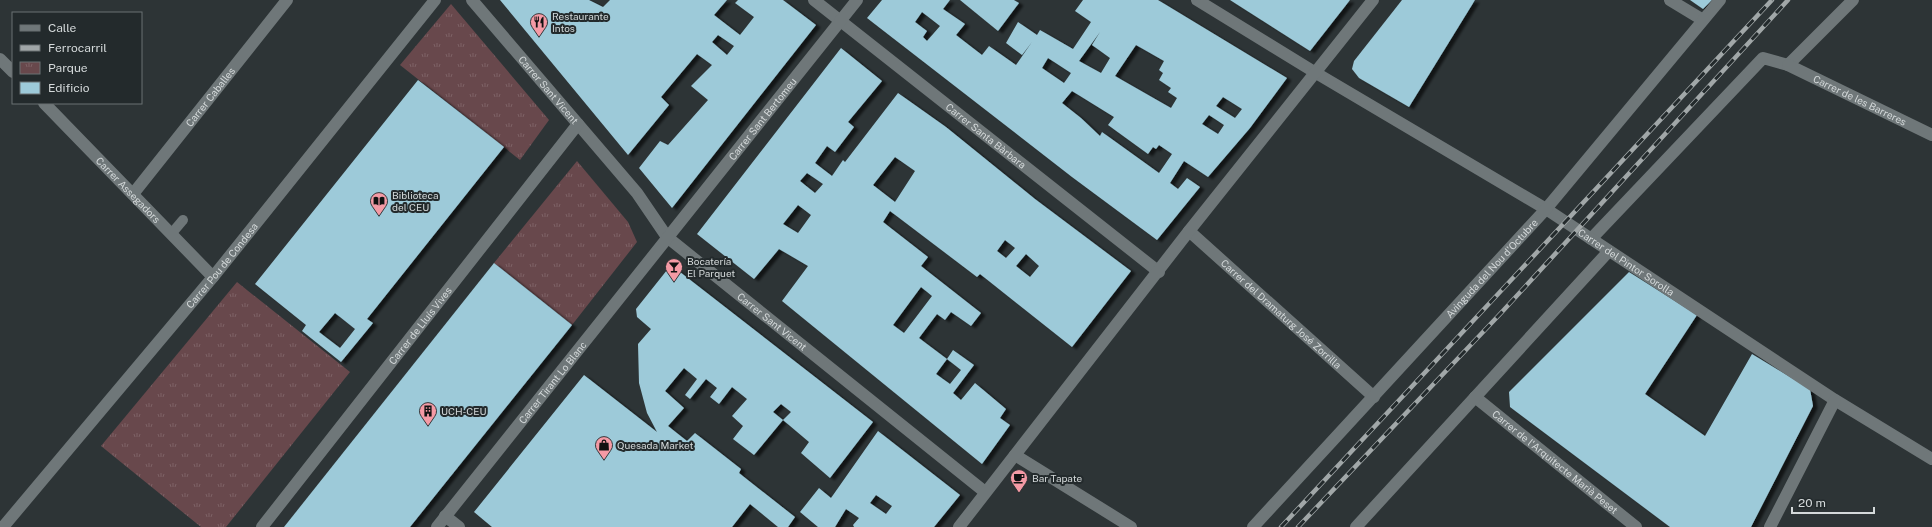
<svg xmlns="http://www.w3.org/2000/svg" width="1932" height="527" font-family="'Public Sans',sans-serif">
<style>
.park{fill:url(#park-tufts)}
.building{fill:#9dcad9;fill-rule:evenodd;filter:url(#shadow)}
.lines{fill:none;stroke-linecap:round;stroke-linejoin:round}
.service{stroke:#6f7779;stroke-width:10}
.pedestrian{stroke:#6f7779;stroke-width:12}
.minor{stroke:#6f7779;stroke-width:12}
.tertiary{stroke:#6f7779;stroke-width:12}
.rail-casing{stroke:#a1a7a8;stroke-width:4.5}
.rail{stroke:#232a2c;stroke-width:3;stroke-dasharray:9;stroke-linecap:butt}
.labels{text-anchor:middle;stroke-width:4;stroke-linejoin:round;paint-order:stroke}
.poi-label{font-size:10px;fill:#d4d9da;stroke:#232a2c;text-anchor:start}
.street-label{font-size:10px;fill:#d4d9da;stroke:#232a2c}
</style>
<defs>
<pattern id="park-tufts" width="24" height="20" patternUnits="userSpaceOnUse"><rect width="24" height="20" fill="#68484c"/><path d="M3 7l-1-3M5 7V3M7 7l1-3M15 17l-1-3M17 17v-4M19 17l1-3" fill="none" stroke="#7d6265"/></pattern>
<filter id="shadow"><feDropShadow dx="4.5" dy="2.5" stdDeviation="1" flood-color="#0009"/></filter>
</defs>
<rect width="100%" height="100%" fill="#2d3436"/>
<g class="park">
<path d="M451,4l98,116 -29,40 -120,-95z"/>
<path d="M577,161l51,61 9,20 -65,83 -78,-62z"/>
<path d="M237,282l113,90 -124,155h-25l-100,-81z"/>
</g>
<g class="building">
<path d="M500,0h89l14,7 7,-7h117l-13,15 26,20 14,-18 -19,-14 3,-3h45l33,25 -144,183 -33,-40 21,-27 8,4 40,-45 -17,-14 21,-21 -15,-11 -36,43 8,8 -41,50zM718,35l16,11 -7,9 -15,-13z"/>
<path d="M882,0h68l-7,9 22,15 -9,11 26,20 7,-9 27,19 16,-23 -10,13 -16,-12 12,-21 19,13 3,-5 33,19 18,-27 -16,-11 8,-11h75l129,78 -37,50 -42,49 -24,-16 -14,22 8,6 9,-11 13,9 -43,53 -85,-63 -205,-159zM922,12l18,14 -13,15 -4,-4 4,-6 -12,-9zM1100,32l-8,13 18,13 -9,15 -22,-12zM1136,45l28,16 -5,9 4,3 -4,7 12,8 -3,4 9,6 -6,10 -56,-32zM1048,58l23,15 -7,10 -22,-15zM1072,91l42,26 -6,8 40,29 5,-7 3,2 3,-4 13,9 -13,19 -57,-41 -2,4 -19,-18 -19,-15zM1223,97l19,12 -7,9 -19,-12zM1209,115l15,10 -6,9 -16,-10z"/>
<path d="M960,0h54l5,3 -21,28z"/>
<path d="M1230,0h120l-40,51z"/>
<path d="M1402,0h73l-66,107 -50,-29 -7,-9 2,-8z"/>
<path d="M1690,0h22l-9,9z"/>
<path d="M841,48l41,33 -34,41 6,5 -19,25 -8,-6 -12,17 17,13 11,-16 2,2 53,-69 48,34 89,72 96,72 -59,76 -92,-73 -3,3 -87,-66 -7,11 45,35 -7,9 60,47 -10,13 -20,-14 -6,8 -8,-6 -18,24 28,21 -11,15 14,10 11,-14 -14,-11 6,-9 21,15 -21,28 8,7 14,-17 31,26 -6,9 10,7 -28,39 -200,-163 26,-35 -29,-17 -25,30 -57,-45zM895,157l20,14 -20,31 -22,-17zM807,173l16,11 -8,9 -15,-12zM798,205l13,10 -13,18 -15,-9zM1005,240l10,8 -9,10 -9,-7zM1026,254l13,12 -9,11 -14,-11zM921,287l11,9 -28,37 -11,-8z"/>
<path d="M418,80l86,67 -137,172 6,4 -32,39 -39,-31 4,-6 -51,-41zM335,313l20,16 -15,19 -21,-16z"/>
<path d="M494,263l78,62 -162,202h-126z"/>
<path d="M671,265l202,157 -43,56 -29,-25 8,-11 -26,-22 8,-8 -10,-8 -8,8 10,8 -29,35 -21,-16 10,-13 -11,-10 15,-17 -15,-12 -13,17 -9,-7 7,-9 -11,-9 -16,20 -5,-4 12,-16 -13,-11 -19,23 19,17 -16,18 19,15 8,-8 46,36 -2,4 56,44 -7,10h-10l-28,-23 -18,23h-240l-18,-15 110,-137 73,57 -10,-19 -8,-30 -1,-39 13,-15 -14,-12 -1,-8z"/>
<path d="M1629,272l68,43 -52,79 60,42 47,-82 58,35 3,17 -62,121h-81l-160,-120 -1,-15z"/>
<path d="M878,431l82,64 -26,32h-80l-1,-2 6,-7 -13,-9 -11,18h-17l-18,-15 19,-24 12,10zM876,495l16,11 -6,8 -16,-11z"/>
</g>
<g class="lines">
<path class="service" d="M172,233l11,-13"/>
<path class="pedestrian" d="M1591,239l172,-181 25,7 65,-65"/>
<g class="minor">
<path id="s1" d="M472,0l165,193 30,44 318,255"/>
<path id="s2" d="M814,0l345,272"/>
<path id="s3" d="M1197,0l119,73 230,136 289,191 97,59"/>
<path d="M1670,0l33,20"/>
<path d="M0,59l13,13"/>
<path id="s4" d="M1788,65l144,70"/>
<path id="s5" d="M44,103l169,174"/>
<path id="s6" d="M133,194l154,-194"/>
<path id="s7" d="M1189,231l185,166"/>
<path id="s8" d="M1475,397l161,130"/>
<path d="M1015,455l116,72"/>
<path d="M445,516l14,11"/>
<path id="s9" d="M3,527l210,-250 222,-277"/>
<path id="s10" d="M262,527l316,-403"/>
<path id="s11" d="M437,527l420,-527"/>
<path id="s12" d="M1253,527l293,-318 174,-209"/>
<path d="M1356,527l253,-276"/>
<path d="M1770,527l65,-127"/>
</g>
<path class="tertiary" d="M959,527l230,-296 184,-231"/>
<g class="rail-casing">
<g id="rail">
<path d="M1281,527l491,-527"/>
<path d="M1298,527l203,-214 287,-313"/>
</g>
</g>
<use href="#rail" class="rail"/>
</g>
<defs>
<g id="restaurant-pin" transform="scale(0.9)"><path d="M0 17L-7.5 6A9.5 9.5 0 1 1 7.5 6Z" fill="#f49aa5" stroke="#232a2c"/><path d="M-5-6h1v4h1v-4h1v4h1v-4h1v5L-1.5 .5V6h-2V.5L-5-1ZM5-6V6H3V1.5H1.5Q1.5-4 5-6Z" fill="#111"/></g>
<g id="library-pin" transform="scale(0.9)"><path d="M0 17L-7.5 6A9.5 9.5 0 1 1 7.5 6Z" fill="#f49aa5" stroke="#232a2c"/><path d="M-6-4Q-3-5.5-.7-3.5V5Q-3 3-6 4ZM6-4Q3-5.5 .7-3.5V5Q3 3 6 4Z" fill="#111"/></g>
<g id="bar-pin" transform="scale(0.9)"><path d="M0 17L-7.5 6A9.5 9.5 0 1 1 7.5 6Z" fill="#f49aa5" stroke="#232a2c"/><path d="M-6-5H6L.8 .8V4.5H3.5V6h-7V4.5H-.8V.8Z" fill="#111"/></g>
<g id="building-pin" transform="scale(0.9)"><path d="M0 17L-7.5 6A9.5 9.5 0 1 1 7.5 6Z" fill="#f49aa5" stroke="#232a2c"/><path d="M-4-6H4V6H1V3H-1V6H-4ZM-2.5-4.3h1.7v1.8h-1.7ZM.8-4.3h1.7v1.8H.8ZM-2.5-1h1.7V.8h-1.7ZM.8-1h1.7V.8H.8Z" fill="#111"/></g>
<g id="shop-pin" transform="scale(0.9)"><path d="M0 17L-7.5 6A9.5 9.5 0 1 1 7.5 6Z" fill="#f49aa5" stroke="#232a2c"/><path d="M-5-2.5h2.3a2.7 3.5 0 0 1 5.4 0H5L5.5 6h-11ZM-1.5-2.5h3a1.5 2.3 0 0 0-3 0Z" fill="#111"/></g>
<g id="cafe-pin" transform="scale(0.9)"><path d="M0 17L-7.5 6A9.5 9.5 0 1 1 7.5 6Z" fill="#f49aa5" stroke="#232a2c"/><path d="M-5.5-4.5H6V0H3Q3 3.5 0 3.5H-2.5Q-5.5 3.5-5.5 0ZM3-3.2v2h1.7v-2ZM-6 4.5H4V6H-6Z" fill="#111"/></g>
</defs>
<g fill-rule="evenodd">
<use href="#restaurant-pin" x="539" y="22"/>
<use href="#library-pin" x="379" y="201"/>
<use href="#bar-pin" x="674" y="267"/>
<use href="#building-pin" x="428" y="411"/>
<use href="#shop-pin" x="604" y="445"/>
<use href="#cafe-pin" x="1019" y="478"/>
</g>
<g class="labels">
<g class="poi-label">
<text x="552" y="20">Restaurante<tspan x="552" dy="12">Intos</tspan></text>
<text x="392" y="199">Biblioteca<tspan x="392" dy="12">del CEU</tspan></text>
<text x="687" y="265">Bocatería<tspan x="687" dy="12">El Parquet</tspan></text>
<text x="441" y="415">UCH-CEU</text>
<text x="617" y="449">Quesada Market</text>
<text x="1032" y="482">Bar Tapate</text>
</g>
<g class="street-label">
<text dy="4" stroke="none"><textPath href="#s1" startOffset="118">Carrer Sant Vicent</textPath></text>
<text dy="4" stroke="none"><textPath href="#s6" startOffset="124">Carrer Caballes</textPath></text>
<text dy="4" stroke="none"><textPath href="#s4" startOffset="80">Carrer de les Barreres</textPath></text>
<text dy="4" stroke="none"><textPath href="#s11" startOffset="522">Carrer Sant Bertomeu</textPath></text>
<text dy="4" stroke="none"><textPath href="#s2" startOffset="219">Carrer Santa Bàrbara</textPath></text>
<text dy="4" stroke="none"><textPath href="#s5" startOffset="121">Carrer Assegadors</textPath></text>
<text dy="4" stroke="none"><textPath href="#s3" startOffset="503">Carrer del Pintor Sorolla</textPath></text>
<text dy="4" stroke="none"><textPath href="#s9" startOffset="341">Carrer Pou de Condesa</textPath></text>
<text dy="4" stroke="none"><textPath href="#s12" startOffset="352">Avinguda del Nou d'Octubre</textPath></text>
<text dy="4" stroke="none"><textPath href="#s7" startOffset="124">Carrer del Dramaturg José Zorrilla</textPath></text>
<text dy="4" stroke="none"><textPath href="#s1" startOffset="442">Carrer Sant Vicent</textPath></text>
<text dy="4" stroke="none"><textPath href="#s10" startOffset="256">Carrer de Lluís Vives</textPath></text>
<text dy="4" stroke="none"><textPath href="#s11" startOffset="185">Carrer Tirant Lo Blanc</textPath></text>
<text dy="4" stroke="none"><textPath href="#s8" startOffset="103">Carrer de l'Arquitecte Marià Peset</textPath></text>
</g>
</g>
<rect x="12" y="12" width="130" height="92" fill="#232a2c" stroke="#6a7072"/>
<rect x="20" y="25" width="20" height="6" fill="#6f7779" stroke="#6a7072"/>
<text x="48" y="32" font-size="12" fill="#d4d9da">Calle</text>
<rect x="20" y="45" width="20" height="6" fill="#a1a7a8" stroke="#6a7072"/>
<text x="48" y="52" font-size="12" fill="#d4d9da">Ferrocarril</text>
<rect x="20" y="62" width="20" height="12" fill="url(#park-tufts)" stroke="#6a7072"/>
<text x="48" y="72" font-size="12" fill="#d4d9da">Parque</text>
<rect x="20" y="82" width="20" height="12" fill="#9dcad9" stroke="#6a7072"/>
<text x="48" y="92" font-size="12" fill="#d4d9da">Edificio</text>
<path d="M1792 507v6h82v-6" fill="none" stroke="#d4d9da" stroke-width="2"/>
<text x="1798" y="507" font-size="12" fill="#d4d9da" stroke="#232a2c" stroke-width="3" paint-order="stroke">20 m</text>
</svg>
